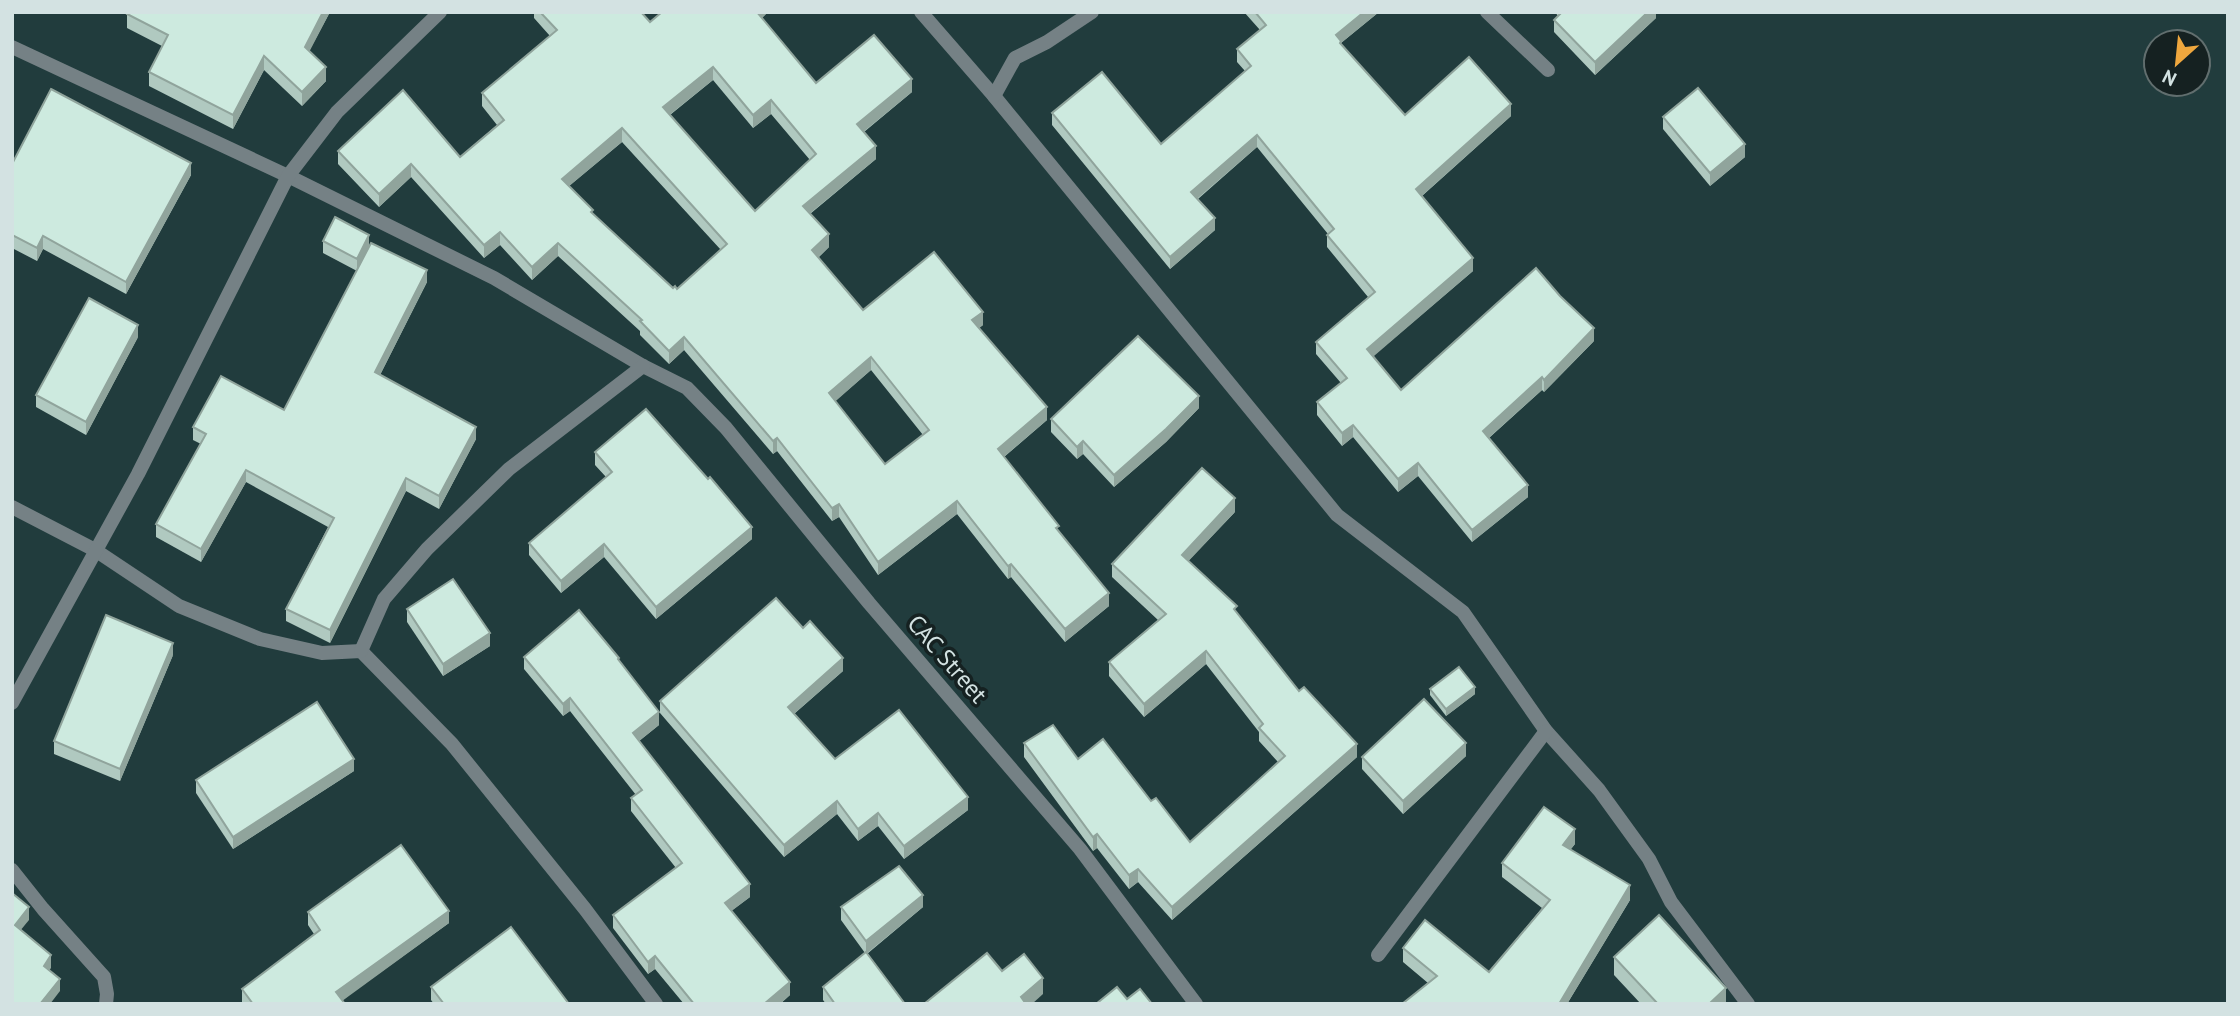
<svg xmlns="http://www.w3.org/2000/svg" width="2240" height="1016" font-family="'PT Sans',sans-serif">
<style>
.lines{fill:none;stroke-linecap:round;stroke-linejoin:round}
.minor{stroke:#758185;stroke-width:14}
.wall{fill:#b0c9c0;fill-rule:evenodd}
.shaded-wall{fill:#90a49c}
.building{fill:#cdeadf;stroke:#90a49c;stroke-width:2;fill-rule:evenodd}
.labels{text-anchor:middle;stroke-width:7;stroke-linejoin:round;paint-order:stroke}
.street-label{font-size:24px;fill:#d3e2e2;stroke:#152121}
</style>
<rect width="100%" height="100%" fill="#213c3d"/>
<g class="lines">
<g class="minor">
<path d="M921,12l73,84 343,419 126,97 83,119 53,59 50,69 22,43 77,102"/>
<path d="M1487,12l61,58"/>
<path d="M12,47l276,129 206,102 149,88 44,22 39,40 143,175 211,246 116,155"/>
<path d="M994,96l21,-38 32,-16 45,-30"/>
<path d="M12,507l83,43 84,56 81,33 62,14 39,-2 91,93 133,165 71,95"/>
<path d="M361,651l23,-52 43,-50 82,-80 134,-103"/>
<path d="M12,703l126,-229 150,-298 49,-64 103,-100"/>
<path d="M12,870l31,39 61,68 3,17 -1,10"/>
<path d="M1378,955l168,-224"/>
</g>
</g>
<g class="wall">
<path d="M124,12h206l-21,39 17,30 -24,25 -38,-36 -31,59 -84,-43v-14l13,-26 -35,-18v-14z"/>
<path d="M534,12h107l9,10 12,-10h106l-6,6 54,65 96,9 -48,40 12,27 -66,55 19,33 -11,11 45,52 120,15 -4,3 68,92 -43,37 55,75 50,74 -44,36 -54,-65 -3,2 -51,-65 -79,61 -39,-58 -7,4 -55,-70 -4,3 -89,-104 -15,14 -29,-29v-4l-82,-75 -26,24 -32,-35 -16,13 -73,-81 -32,30 -41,-43v-13l122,6 37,-32 -15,-19v-13l68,-57 -16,-18zM713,80l40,48 18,-14 39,46 -55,51 -85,-96zM622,142l99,108 -44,39 -4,-1 -80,-74 -24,-28zM871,370l52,65 -38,29 -50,-63z"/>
<path d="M1244,12h135l-38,31v1l64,71 106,1 -89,80 51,75 -100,85 28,34 193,-49 -50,51 -2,-2 -53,48 39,59 -56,45 -54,-66 -20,16 -45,-55 -11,9 -25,-31v-13l24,-19 -25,-29v-12l52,-45 -41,-50v-12l1,-1 -71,-87 -59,52 17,31 -45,39 -118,-144v-12l109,31 84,-73 -8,-9v-13l23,-19z"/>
<path d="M1555,12h101v6l-61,57 -41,-43v-12l4,-4z"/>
<path d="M1663,117l82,40 -35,29 -47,-57z"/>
<path d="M12,164l179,11 -65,119 -83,-45 -6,12 -25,-13z"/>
<path d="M323,241l46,6 58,35 -47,93 96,64 -37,70 -33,-18 -76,152 -44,-22v-12l42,-82 -82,-45 -45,80 -45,-25v-13l45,-80 -8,-4v-13l91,-17 73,-139 -34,-18z"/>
<path d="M138,337l-52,98 -50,-28v-12z"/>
<path d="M1199,408l-33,34 -52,45 -31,-33 -6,5 -26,-27v-13z"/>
<path d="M595,452l157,87 -96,80 -52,-62 -43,36 -32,-38v-12l77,-66 -11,-12z"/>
<path d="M1235,512l-47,49 49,52 62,78 58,66 -185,163 -34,-38 -9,7 -32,-41 -4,3 -69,-94v-14l54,16 73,42 39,41 88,-80 -19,-21v-9l-53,-68 -62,53 -35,-41v-14l49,-42 -46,-43v-13z"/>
<path d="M407,609l83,37 -47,30 -36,-54z"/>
<path d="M803,628l40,43 -49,43 41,45 133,51 -64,49 -26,-33 -20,15 -21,-27 -53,43 -124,-144v-12z"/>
<path d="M173,655l-53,126 -66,-27v-13z"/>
<path d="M524,657l95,4 40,64 -20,16 111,156 -19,14 59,84 -10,9h-96l-29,-35 -7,5 -35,-46v-13l63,-47 -45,-57v-13l5,-3 -66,-84 -7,5 -39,-47z"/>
<path d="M1430,689l45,5 -29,22 -16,-21z"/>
<path d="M1466,756l-63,58 -41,-45v-12z"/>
<path d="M354,771l-121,78 -37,-56v-13z"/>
<path d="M1575,844l-5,6 60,50 -63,104 -139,-21 -25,-21v-14l86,24 53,-64 -40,-31v-14z"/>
<path d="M841,907h82l-56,47 38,50h-79l-3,-4v-13l42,-34 -24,-33z"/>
<path d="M308,912l141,11 -107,77 3,4h-101l-2,-2v-13l72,-55 -6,-9z"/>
<path d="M1614,957l112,47h-85l-27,-29z"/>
<path d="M431,987l138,17h-135l-3,-4z"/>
</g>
<g class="shaded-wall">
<path d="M323,12h7l-25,48v-13z"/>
<path d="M755,12h13l-13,12z"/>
<path d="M1364,12h15l-38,31v11l-5,-19z"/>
<path d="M1648,12h8v6l-61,57v-13z"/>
<path d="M264,56v14l-31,59v-14z"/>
<path d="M326,67v14l-24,25v-14z"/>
<path d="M713,67v13l-50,40v-13z"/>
<path d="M912,79v13l-55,45v-13z"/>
<path d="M771,100v14l-18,14v-13z"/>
<path d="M1511,104v12l-95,85v-12z"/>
<path d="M622,128v14l-60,50v-13z"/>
<path d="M1257,135v12l-66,57v-12z"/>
<path d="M1745,144v13l-35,29v-13z"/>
<path d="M876,146v13l-73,60v-13z"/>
<path d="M191,163v12l-65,119v-12z"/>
<path d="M411,164v13l-32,30v-13z"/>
<path d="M1215,218v12l-45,39v-12z"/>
<path d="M500,232v13l-16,13v-13z"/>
<path d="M829,234v13l-17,16v-13z"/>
<path d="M369,235v12l-12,24v-12z"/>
<path d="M43,236v13l-6,12v-13z"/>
<path d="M558,243v13l-26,24v-13z"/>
<path d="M1473,258v13l-106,91v-13z"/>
<path d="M427,270v12l-52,103v-13z"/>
<path d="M983,312v13l-11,9v-14z"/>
<path d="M138,325v12l-52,98v-13z"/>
<path d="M1594,328v13l-50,51v-12z"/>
<path d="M684,337v13l-15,14v-13z"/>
<path d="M871,357v13l-42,37v-14z"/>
<path d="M1542,377v13l-59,53v-12z"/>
<path d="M1199,396v12l-33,34 -52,45v-12z"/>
<path d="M1047,407v13l-49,42v-13z"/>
<path d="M1353,425v12l-11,9v-13z"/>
<path d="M476,427v12l-37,70v-13z"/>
<path d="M777,438v13l-4,3v-13z"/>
<path d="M1083,441v13l-6,5v-12z"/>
<path d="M1418,463v13l-20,16v-13z"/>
<path d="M246,470v12l-45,80v-13z"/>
<path d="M406,478v13l-76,152v-13z"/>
<path d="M1528,485v12l-56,45v-12z"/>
<path d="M1235,498v14l-53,56v-13z"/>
<path d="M957,501v13l-79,61v-13z"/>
<path d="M839,504v13l-7,4v-13z"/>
<path d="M752,527v12l-96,80v-12z"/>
<path d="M604,544v13l-43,36v-12z"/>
<path d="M1011,564v13l-3,2v-13z"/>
<path d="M1109,593v13l-44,36v-13z"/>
<path d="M490,633v13l-47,30v-12z"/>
<path d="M173,643v12l-53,126v-12z"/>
<path d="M1206,651v13l-62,53v-13z"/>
<path d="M843,658v13l-55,48v-12z"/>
<path d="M1475,687v7l-29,22v-7z"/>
<path d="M570,698v13l-7,5v-12z"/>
<path d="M659,712v13l-26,21v-13z"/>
<path d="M1466,743v13l-63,58v-13z"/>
<path d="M1357,744v13l-185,163v-13z"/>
<path d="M354,759v12l-121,78v-12z"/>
<path d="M968,797v13l-64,49v-13z"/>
<path d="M837,801v13l-53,43v-12z"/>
<path d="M878,813v13l-20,15v-12z"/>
<path d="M1575,829v15l-12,15v-14z"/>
<path d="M1097,834v14l-4,3v-14z"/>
<path d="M1138,869v13l-9,7v-14z"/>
<path d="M750,884v13l-25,19v-13z"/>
<path d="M1630,885v15l-63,104h-8z"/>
<path d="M923,895v12l-57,47v-13z"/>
<path d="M29,907v13l-14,17v-12z"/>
<path d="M449,911v12l-111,81 -2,-12z"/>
<path d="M51,955v13l-7,10v-12z"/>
<path d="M655,956v13l-7,5v-12z"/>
<path d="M1043,978v16l-11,10h-11v-7z"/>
<path d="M60,979v12l-10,13h-10z"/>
<path d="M790,982v13l-10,9h-16z"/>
<path d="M1726,988v16h-17z"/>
</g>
<g class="building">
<path d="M128,12h195l-18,35 21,20 -24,25 -38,-36 -31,59 -84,-43 19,-37 -41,-21z"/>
<path d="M540,12h101l9,10 12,-10h95l59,71 58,-48 38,44 -55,45 19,22 -73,60 26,28 -17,16 51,60 71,-58 49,60 -11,8 75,87 -49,42 61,77 -3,2 53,65 -44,36 -54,-65 -3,2 -51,-65 -79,61 -39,-58 -7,4 -55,-70 -4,3 -89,-104 -15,14 -29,-30 2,-1 -84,-77 -26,24 -32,-35 -16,13 -73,-81 -32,30 -41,-43 65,-61 57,67 44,-37 -22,-27 75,-63zM713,67l40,48 18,-15 45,54 -61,57 -92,-104zM622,128l105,116 -50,45 -2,-3 -2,2 -82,-76 2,-2 -31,-31zM871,357l58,73 -44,34 -56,-71z"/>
<path d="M1255,12h109l-28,23 5,6 -1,2 65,72 64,-58 42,47 -95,85 57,69 -106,91 34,41 135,-122 24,28 34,32 -50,52 -2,-3 -59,54 45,54 -56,45 -54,-67 -20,16 -45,-54 -11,8 -25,-31 30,-24 -31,-36 59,-50 -48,-57 7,-6 -77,-94 -66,57 24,26 -45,39 -118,-144 50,-41 59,72 90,-78 -14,-17 29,-24z"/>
<path d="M1562,12h86l-53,50 -41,-42z"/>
<path d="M1698,88l47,56 -35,29 -47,-56z"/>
<path d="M51,89l140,74 -65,119 -83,-46 -6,12 -25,-13v-71z"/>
<path d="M335,217l34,18 -12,24 -34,-18z"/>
<path d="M371,243l56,27 -52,102 101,55 -37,69 -33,-18 -76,152 -44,-21 48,-91 -88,-48 -45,79 -45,-25 50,-90 -13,-7 28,-51 63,34z"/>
<path d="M89,298l49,27 -52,97 -50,-27z"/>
<path d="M1138,336l61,60 -33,33 -52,46 -31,-34 -6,6 -26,-28z"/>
<path d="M646,409l62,70 2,-2 42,50 -96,80 -52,-63 -43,37 -32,-38 83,-71 -17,-20z"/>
<path d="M1202,468l33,30 -53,57 55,51 -3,3 65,82 5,-4 53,57 -185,163 -34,-38 -9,6 -32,-41 -4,3 -69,-94 29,-18 25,34 25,-20 48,62 5,-3 34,44 95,-86 -26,-28 4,-4 -57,-73 -62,53 -35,-42 57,-48 -54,-50z"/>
<path d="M453,579l37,54 -47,31 -36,-55z"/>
<path d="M776,598l27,30 7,-7 33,37 -55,49 47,52 64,-49 69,87 -64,49 -26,-33 -20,16 -21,-28 -53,44 -124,-144z"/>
<path d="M579,610l40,48 -1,1 41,53 -26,21 117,151 -25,19 65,79 -26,22h-70l-39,-48 -7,6 -35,-47 69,-52 -51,-65 11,-8 -72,-92 -7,6 -39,-47z"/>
<path d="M106,615l67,28 -53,126 -66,-28z"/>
<path d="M1459,667l16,20 -29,22 -16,-20z"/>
<path d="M1424,699l42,44 -63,58 -41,-44z"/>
<path d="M317,702l37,57 -121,78 -37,-57z"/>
<path d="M1544,807l31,22 -12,16 67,40 -71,119h-157l35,-28 -34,-28 22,-28 64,52 61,-72 -48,-37z"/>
<path d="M401,845l48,66 -113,81 9,12h-92l-11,-15 78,-59 -12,-18z"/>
<path d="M899,866l24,29 -57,46 -25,-34z"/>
<path d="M12,893l17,14 -14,18 36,30 -7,11 16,13 -20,25h-28z"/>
<path d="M1659,915l67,73 -17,16h-51l-44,-47z"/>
<path d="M511,927l58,77h-125l-13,-17z"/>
<path d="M866,952l39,52h-70l-12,-17z"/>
<path d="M987,953l15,18 22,-17 19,24 -22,19 5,7h-102z"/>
<path d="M1117,987l10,12 13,-10 12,15h-56z"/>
</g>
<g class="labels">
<g class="street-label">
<text transform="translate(947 659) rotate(49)" y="8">CAC Street</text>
</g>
</g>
<rect width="2240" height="1016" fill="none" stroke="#d3e2e2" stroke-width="28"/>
<g transform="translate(2177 63) rotate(207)"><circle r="33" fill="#152121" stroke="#616e6e" stroke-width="2"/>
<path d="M0-5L12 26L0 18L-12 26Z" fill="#efa73e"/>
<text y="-10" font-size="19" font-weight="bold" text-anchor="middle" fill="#d3e2e2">N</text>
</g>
</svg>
